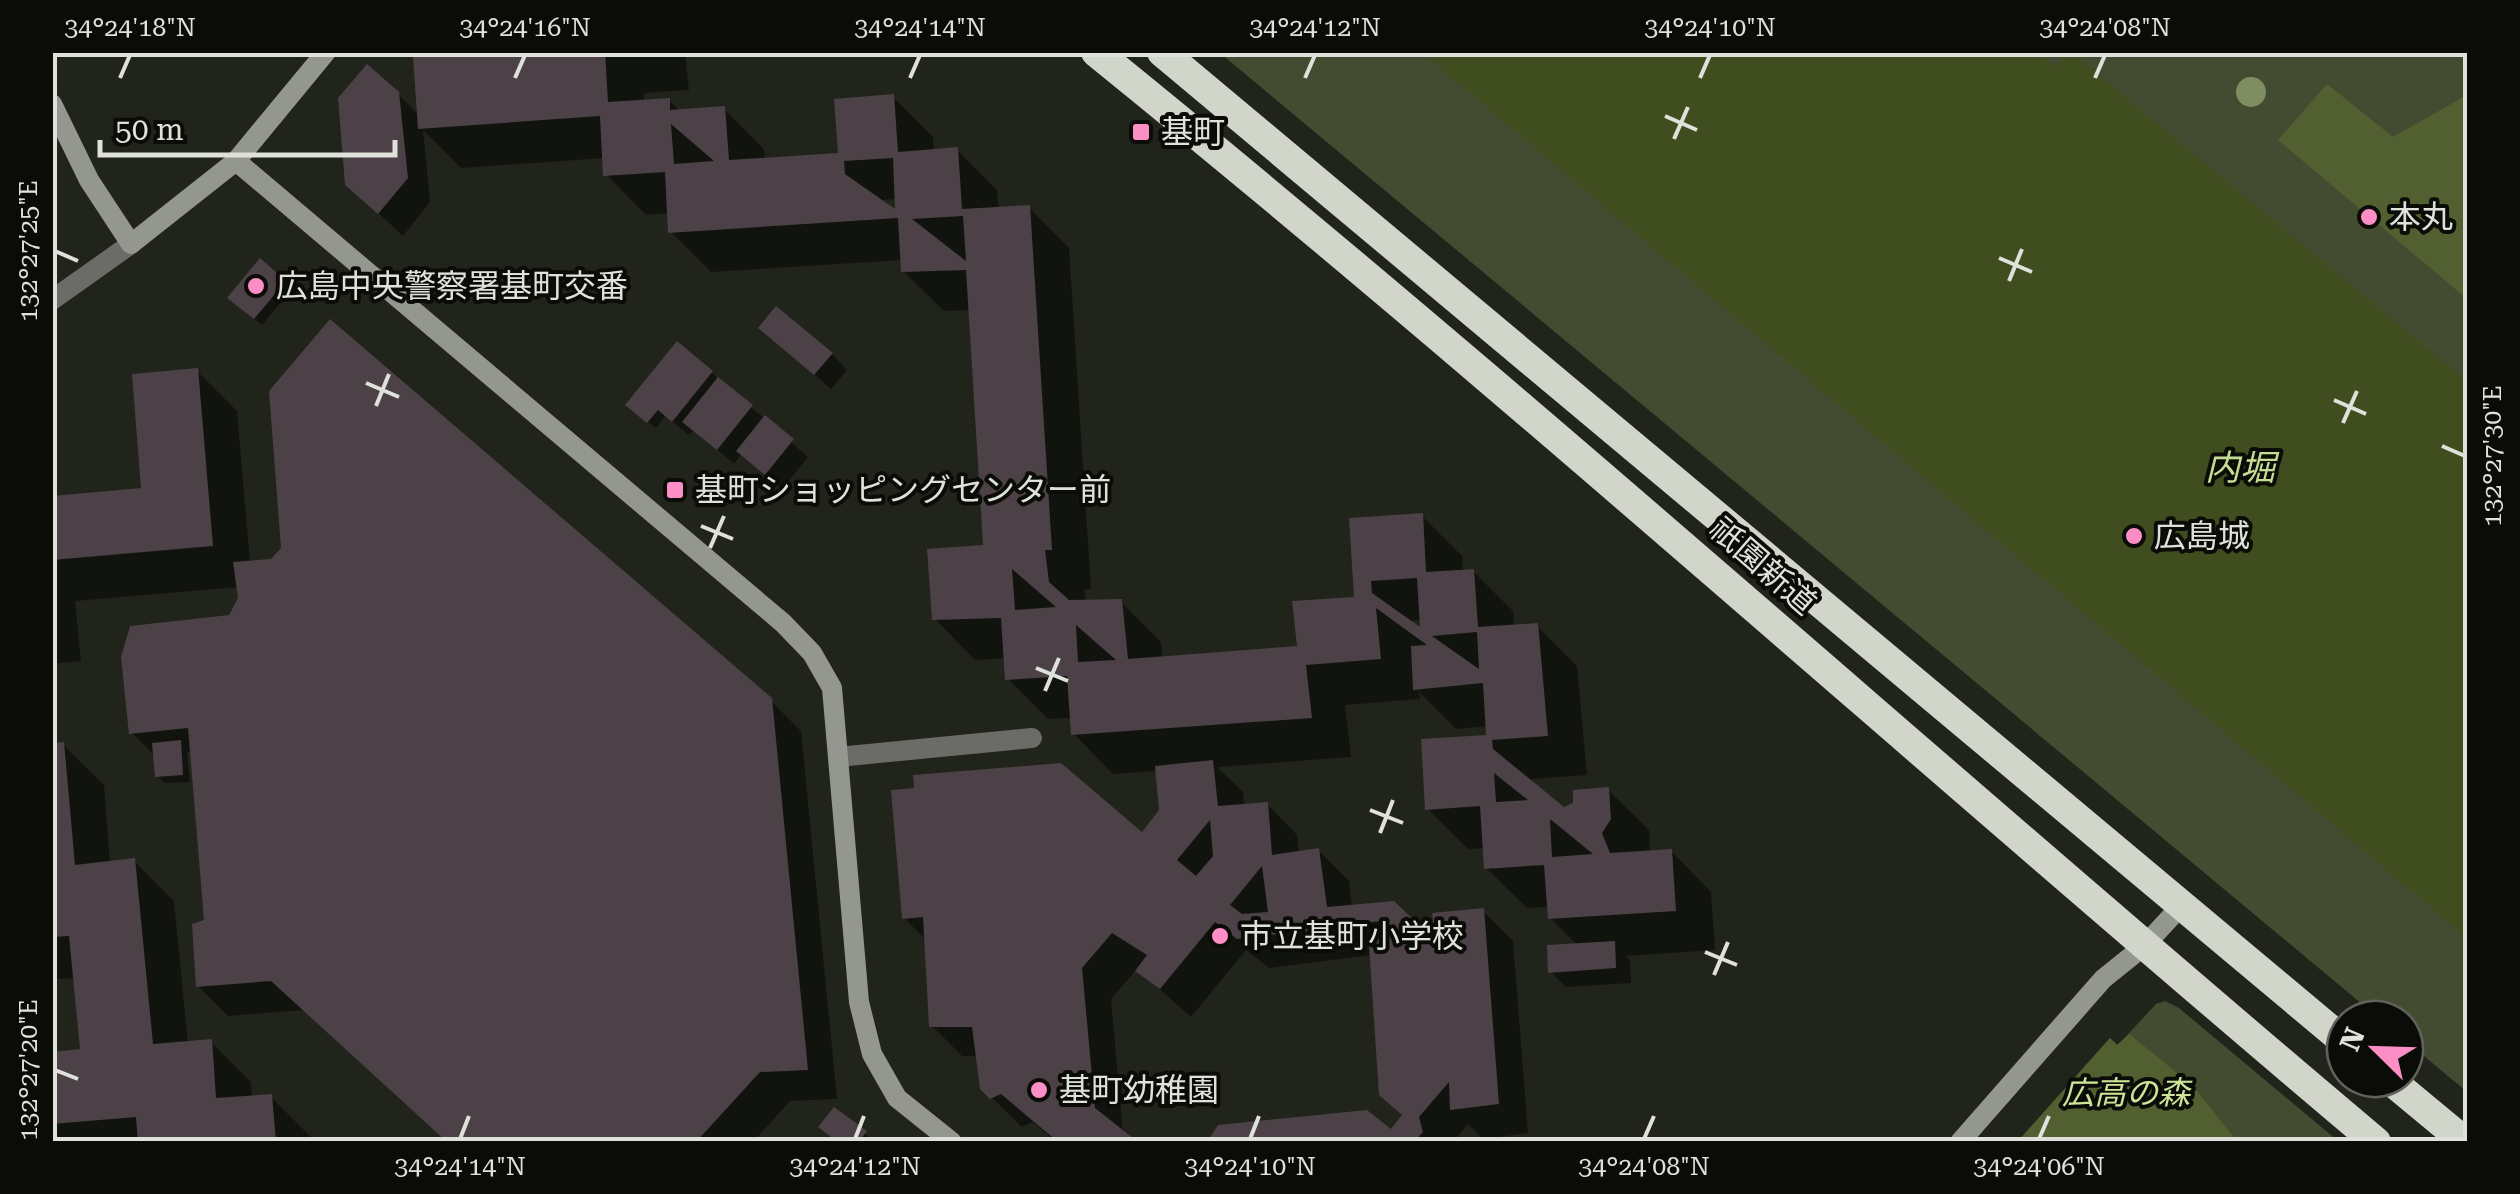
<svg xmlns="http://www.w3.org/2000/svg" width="2520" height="1194" font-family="'Roboto Serif','Noto Sans JP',serif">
<rect width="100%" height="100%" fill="#21241b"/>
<path fill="#434c30" d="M1220 53H2467V1092L2405 1040V1019H2380Z
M2165 1001 2179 1008 2338 1141 2018 1142 2110 1038 2118 1045 2156 1004Z"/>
<path fill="#526031" d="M2327 84 2393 137 2467 95V299L2278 140Z
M2129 1034 2192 1085 2237 1141H2018L2110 1038 2117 1045Z"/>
<path fill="#404e1f" d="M2037 52 2055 67 2068 53H2072L2467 381V938L1423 53Z"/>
<path fill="#0007" fill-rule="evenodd" d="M423 52H685L689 90 644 93V102L669 100 681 112 724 109 764 149 765 160 841 156 893 97 933 137 934 152 957 150 997 190 999 209 1029 208 1069 248 1091 589 1084 590 1086 602H1121L1161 642 1163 659 1300 648 1356 599 1422 516 1462 556 1463 572 1473 571 1513 611 1514 627 1537 626 1577 666 1587 775 1531 779 1532 784 1564 810 1608 790 1649 830 1650 853 1671 851 1711 892 1715 950 1626 956 1630 960 1631 983 1566 987 1551 972 1578 946 1550 918V907L1527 908 1486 868 1485 848 1468 849 1428 809 1488 737V726L1456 729 1419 692 1420 699 1345 705 1351 757 1217 767 1243 792 1244 806 1267 804 1297 835 1299 854 1319 851 1349 881 1352 907 1393 904 1439 948 1483 911 1513 941 1528 1133 1483 1139 1468 1124 1453 1142H1210L1391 1133 1404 1117 1372 955 1269 968 1246 950 1191 1017 1137 969 1111 999 1123 1133 1134 1142H1056L1033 1122 1022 1127 982 1088 978 1056H962L932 1026 926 940 904 918 1143 835 1162 811 1158 771 1113 774 1073 733 1072 718 1048 719 1008 679 1007 658 975 660 935 619 986 547 971 310 944 311 903 271V260L711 272 671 232 670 213 646 215 606 174 605 158 461 168 423 130 430 202 403 236 347 184 398 94 420 116 431 58ZM897 199 898 214 884 204 883 200ZM1422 620 1423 632 1407 621ZM1357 921 1358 926 1296 934V929Z
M284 282 291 290 262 325 238 305Z
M761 328 832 354 847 370 831 389Z
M197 371 237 411 250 563 770 700 801 731 837 1099 790 1101 753 1142H448L304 1010 228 1016 198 986 207 921 192 751 187 752 190 782 165 783 157 776 156 757 132 733 230 617 240 599 239 587 75 601 81 661 52 664V498L144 490Z
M712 373 808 457 782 489 742 453 734 464 694 430 689 435 665 416 656 428 635 412Z
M63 745 104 785 110 863 134 861 174 901 188 1044 211 1042 251 1082 252 1098 271 1097 311 1137V1142H52V1054L83 1052 76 978 52 979V746Z
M865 1133 871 1142H839Z"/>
<path fill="#4c4146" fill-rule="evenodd" d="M483 52H605L608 102 670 98V110L725 106 729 160 838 153 834 99 894 94 898 152 958 147 962 209 1030 205 1052 550H1045L1049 582 1069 600 1122 599 1128 659 1297 646 1292 601 1354 597 1349 518 1423 513 1426 572 1474 569 1478 627 1538 623 1548 736 1492 740 1493 749 1564 807 1573 803V790L1609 787 1611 819 1602 833 1610 853 1672 849 1676 911 1548 919 1544 865 1484 869 1480 806 1425 810 1421 739 1486 735 1483 683 1413 690 1411 646 1427 645 1376 608 1381 659 1306 665 1312 718 1071 735 1067 676 1005 680 1001 618 932 620 927 549 983 545 966 270 901 272 898 218 668 233 665 172 603 176 600 116 418 129 413 57ZM671 124 714 161 674 164ZM893 158 895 209 845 174 844 161ZM963 216 966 261 912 219ZM1012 569 1056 607 1015 610ZM1417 578 1420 627 1372 593 1371 581ZM1076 625 1116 660 1078 662ZM1477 632 1479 669 1432 636ZM1494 773 1528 800 1496 802ZM1550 819 1593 854 1552 857Z
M367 64 399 92 408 178 378 214 345 185 338 98Z
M260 258 286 281 254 319 227 298Z
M776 306 833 353 814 375 758 328Z
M330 319 772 698 808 1070 760 1072 696 1142H447L271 981 196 987 192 924 204 920 188 728 129 734 121 657 130 626 229 615 238 598 233 562 271 559 281 548 269 391Z
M677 341 713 371 672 422 658 410 647 423 625 405Z
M198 368 213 546 52 560V496L141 488 132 374Z
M718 377 753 405 717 450 682 422Z
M765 415 794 439 765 475 736 451Z
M181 740 183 775 155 777 152 743Z
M64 742 75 865 135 858 153 1044 212 1039 216 1098 272 1094 276 1142H138L136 1117 52 1124V1052L80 1049 69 936 52 937V743Z
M1213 760 1218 806 1268 802 1272 855 1319 848 1327 907 1394 901 1436 941 1432 913 1484 908 1499 1104 1450 1110 1449 1082 1419 1117 1423 1132 1414 1142H1207L1218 1125 1367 1110 1391 1129 1402 1115 1379 1095 1369 945 1389 920 1237 939 1215 922 1160 989 1135 971 1147 955 1112 933 1082 968 1095 1108 1138 1142H1058L1001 1094 990 1099 980 1089 972 1027H929L923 917 902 919 891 790 914 788 913 775 1061 763 1142 832 1159 810 1155 766ZM1210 820 1213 856 1196 876 1177 860ZM1262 866 1268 912 1242 914 1230 905Z
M1615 941 1616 968 1548 973 1547 945Z
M834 1107 867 1131 859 1142H838L818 1127Z"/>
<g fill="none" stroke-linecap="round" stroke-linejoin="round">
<path stroke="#6b6c68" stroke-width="20" d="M52 300 131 244
M838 757 1032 738"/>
<path stroke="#94978f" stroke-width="20" d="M52 104 89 180 131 244 236 161 326 52
M236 161 783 623 812 653 832 688 859 1002 872 1054 897 1098 952 1142
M1960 1142 2103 979 2144 946 2181 906"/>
<path stroke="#d2d6ca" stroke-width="30" d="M1096 52C1532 405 1947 781 2376 1142
M1162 52 2345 1042
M2389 1079 2465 1142"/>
</g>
<circle fill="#7f8e60" cx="2251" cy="92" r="15"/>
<path fill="none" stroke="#dfe1db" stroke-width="4" d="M120 78 130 55M515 78 525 55M910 78 920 55M1305 78 1315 55M1700 78 1710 55M2095 78 2105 55M1665 116 1697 130M1674 139 1688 107M55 251 78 261M1999 258 2032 272M2009 281 2022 249M366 383 399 397M2334 400 2366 414M376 406 389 374M2343 423 2357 391M2442 446 2465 456M701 526 733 539M710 548 724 516M1036 668 1068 681M1045 691 1059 658M1370 810 1403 823M1380 833 1393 800M1705 952 1737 965M1714 975 1728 942M55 1070 78 1079M460 1139 469 1116M855 1139 864 1116M1250 1139 1259 1116M1644 1139 1654 1116M2039 1139 2049 1116"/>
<g fill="#fb8fc5" stroke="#0b0c08" stroke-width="4">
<rect x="1131" y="122" width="20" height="20" rx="5"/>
<circle cx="2369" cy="217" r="10"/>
<circle cx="256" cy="286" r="10"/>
<rect x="665" y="480" width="20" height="20" rx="5"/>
<circle cx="2134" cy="536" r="10"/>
<circle cx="1220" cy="936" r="10"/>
<circle cx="1039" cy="1090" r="10"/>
</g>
<g text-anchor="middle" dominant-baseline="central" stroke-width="8" stroke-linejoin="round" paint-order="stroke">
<g font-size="32" fill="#dfe1db" stroke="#0b0c08" text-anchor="start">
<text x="1161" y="132">基町</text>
<text x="2389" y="217">本丸</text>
<text x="276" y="286">広島中央警察署基町交番</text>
<text x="695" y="490">基町ショッピングセンター前</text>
<text x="2154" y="536">広島城</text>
<text x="1240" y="936">市立基町小学校</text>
<text x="1059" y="1090">基町幼稚園</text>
</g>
<g font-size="32" fill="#dfe1db" stroke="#0b0c08">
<text transform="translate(1763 566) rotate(41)">祇園新道</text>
</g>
<g font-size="32" font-style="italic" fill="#cce599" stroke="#0b0c08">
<text x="2126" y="1093">広高の森</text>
</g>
<g font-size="35" font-style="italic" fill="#c5dd92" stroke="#0b0c08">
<text x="2240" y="468">内堀</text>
</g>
</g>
<rect width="2520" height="1194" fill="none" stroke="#0b0c08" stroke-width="110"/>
<g transform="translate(2375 1049) rotate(293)"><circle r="48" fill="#0b0c08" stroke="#60615c" stroke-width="2.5"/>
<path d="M0-8L18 38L0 25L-18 38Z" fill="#fb8fc5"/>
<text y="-15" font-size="28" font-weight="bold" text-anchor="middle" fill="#dfe1db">N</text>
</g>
<path d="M100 140v15h295v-15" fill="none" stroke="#dfe1db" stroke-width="5"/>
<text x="115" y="140" font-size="30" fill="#dfe1db" stroke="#0b0c08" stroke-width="8" paint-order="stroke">50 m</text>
<rect x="55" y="55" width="2410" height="1084" fill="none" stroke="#dfe1db" stroke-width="4"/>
<g font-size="25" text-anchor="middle" fill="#dfe1db">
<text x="130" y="36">34°24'18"N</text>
<text x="525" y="36">34°24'16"N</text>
<text x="920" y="36">34°24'14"N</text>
<text x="1315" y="36">34°24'12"N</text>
<text x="1710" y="36">34°24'10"N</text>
<text x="2105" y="36">34°24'08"N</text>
<text transform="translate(28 251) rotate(-90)" y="9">132°27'25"E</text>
<text transform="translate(2492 456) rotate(-90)" y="9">132°27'30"E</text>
<text transform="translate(28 1070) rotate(-90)" y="9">132°27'20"E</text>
<text x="460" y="1175">34°24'14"N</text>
<text x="855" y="1175">34°24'12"N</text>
<text x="1250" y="1175">34°24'10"N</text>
<text x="1644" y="1175">34°24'08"N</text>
<text x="2039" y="1175">34°24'06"N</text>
</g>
</svg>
